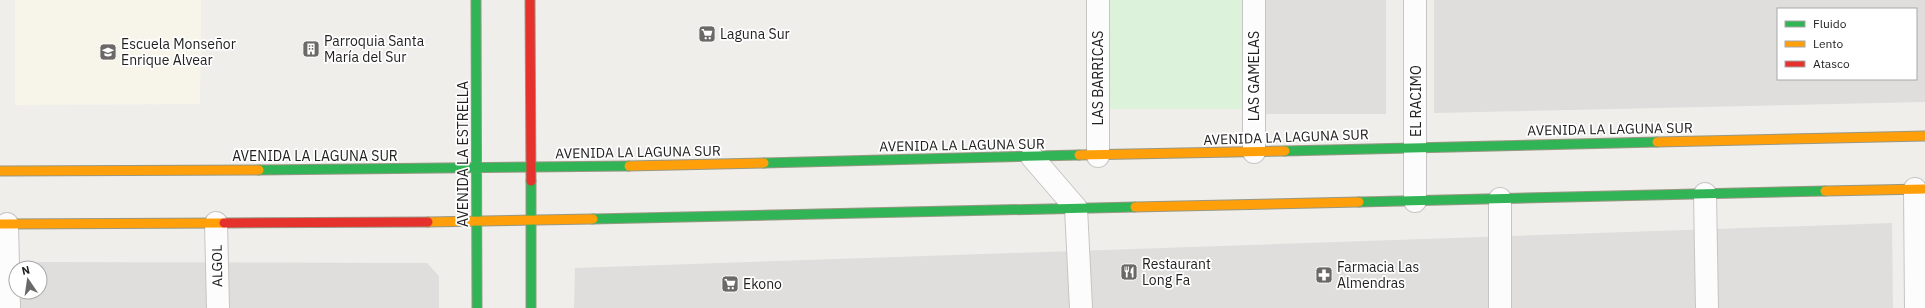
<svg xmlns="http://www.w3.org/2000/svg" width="1925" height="308" font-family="'IBM Plex Sans',sans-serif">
<rect width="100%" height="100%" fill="#f0eeeb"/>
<path fill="#dfdedc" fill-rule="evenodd" d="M1259 0H1386V114H1258Z
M1434 0H1925V102L1434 113ZM1778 9H1916V79H1778Z
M1892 223 1893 308H574L575 268Z
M0 262 427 263 439 276V308H0ZM16 268H40V292H16Z"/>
<path fill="#f7f5e9" d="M15 0H201L200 104 15 105Z"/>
<path fill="#dcf2da" d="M1104 0H1243L1249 109H1106Z"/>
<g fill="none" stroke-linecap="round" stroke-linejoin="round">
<g stroke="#c6c5c3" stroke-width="24">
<path id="street" d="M1098 0V156
M1254 0V152
M1032 157 1076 208 1081 308
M1915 189 1916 308
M1705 194 1707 308
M1500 199V308
M1415 201V0
M216 223 218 308
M7 224 9 308"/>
</g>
<g stroke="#989884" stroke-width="11">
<path id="fast" d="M476 0 477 308
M1285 151 1657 142
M764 163 1079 155
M259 170 629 166
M531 181V308
M1359 202 1825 191
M593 219 1135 207"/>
</g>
<g stroke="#989884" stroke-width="11">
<path id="slow" d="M1657 142 1925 136
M1079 155 1285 151
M629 166 764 163
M0 171 259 170
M1825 191 1925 189
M1135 207 1359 202
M428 222 593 219
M0 224 224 223"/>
</g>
<g stroke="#989884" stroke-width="11">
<path id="jam" d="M530 0 531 181
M224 223 428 222"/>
</g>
<use href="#street" stroke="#fdfcfc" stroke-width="22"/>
<use href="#fast" stroke="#30b455" stroke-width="9"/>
<use href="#slow" stroke="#ff9f0a" stroke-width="9"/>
<use href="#jam" stroke="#e5322d" stroke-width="9"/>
</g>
<defs>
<g id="supermarket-square" transform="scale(0.9)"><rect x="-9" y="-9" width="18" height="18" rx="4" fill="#6a6968" stroke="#fff"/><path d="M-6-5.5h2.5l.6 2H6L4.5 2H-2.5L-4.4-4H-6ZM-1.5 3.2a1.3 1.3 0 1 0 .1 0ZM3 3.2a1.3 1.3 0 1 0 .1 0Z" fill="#fff"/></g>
<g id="building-square" transform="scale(0.9)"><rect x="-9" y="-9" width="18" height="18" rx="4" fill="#6a6968" stroke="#fff"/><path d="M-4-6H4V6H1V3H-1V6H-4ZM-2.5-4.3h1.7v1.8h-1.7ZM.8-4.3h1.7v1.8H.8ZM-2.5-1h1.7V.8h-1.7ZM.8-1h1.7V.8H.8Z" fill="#fff"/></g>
<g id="school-square" transform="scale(0.9)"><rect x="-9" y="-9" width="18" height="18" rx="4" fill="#6a6968" stroke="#fff"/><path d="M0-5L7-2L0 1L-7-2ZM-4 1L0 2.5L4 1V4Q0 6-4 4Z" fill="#fff"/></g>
<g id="restaurant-square" transform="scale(0.9)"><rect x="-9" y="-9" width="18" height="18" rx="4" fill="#6a6968" stroke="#fff"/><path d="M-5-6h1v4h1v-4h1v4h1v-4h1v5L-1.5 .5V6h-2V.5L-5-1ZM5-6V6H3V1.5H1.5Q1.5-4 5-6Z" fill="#fff"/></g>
<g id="pharmacy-square" transform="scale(0.9)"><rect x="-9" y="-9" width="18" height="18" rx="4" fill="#6a6968" stroke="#fff"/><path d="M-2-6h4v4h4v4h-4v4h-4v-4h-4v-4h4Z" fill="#fff"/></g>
</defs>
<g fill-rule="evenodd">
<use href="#supermarket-square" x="707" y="34"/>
<use href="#building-square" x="311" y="49"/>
<use href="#school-square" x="108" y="52"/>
<use href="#restaurant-square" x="1129" y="272"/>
<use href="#pharmacy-square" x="1324" y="275"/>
<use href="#supermarket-square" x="730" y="284"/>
</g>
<g text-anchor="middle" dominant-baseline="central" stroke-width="3.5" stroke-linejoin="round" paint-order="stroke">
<g font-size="14" fill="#222" stroke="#fff" text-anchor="start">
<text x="720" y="34">Laguna Sur</text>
<text x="324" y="41">Parroquia Santa<tspan x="324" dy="16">María del Sur</tspan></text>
<text x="121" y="44">Escuela Monseñor<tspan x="121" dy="16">Enrique Alvear</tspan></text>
<text x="1142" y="264">Restaurant<tspan x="1142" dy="16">Long Fa</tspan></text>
<text x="1337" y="267">Farmacia Las<tspan x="1337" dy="16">Almendras</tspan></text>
<text x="743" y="284">Ekono</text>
</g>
<g font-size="14" fill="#222" stroke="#fff">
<text transform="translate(1254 76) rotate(-90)">LAS GAMELAS</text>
<text transform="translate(1098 78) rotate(-90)">LAS BARRICAS</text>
<text transform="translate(1416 101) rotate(-90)">EL RACIMO</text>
<text transform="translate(1610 129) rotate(-1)">AVENIDA LA LAGUNA SUR</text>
<text transform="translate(1286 137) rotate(-2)">AVENIDA LA LAGUNA SUR</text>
<text transform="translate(962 145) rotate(-1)">AVENIDA LA LAGUNA SUR</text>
<text transform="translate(638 152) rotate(-1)">AVENIDA LA LAGUNA SUR</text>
<text transform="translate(463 154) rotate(-90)">AVENIDA LA ESTRELLA</text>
<text x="315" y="156">AVENIDA LA LAGUNA SUR</text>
<text transform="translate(217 266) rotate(-91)">ALGOL</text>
</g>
</g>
<rect x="1777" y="8" width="140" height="72" fill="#ffffff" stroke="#a7a7a7"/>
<rect x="1785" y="21" width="20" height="6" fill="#30b455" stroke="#a7a7a7"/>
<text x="1813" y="28" font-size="12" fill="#222222">Fluido</text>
<rect x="1785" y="41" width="20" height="6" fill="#ff9f0a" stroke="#a7a7a7"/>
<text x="1813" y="48" font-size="12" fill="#222222">Lento</text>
<rect x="1785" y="61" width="20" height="6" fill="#e5322d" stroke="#a7a7a7"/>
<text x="1813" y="68" font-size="12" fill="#222222">Atasco</text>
<g transform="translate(28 280) rotate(347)"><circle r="19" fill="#ffffff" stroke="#a7a7a7"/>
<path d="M0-3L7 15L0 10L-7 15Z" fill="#6a6968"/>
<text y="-6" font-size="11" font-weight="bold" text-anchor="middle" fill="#222222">N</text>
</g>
</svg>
